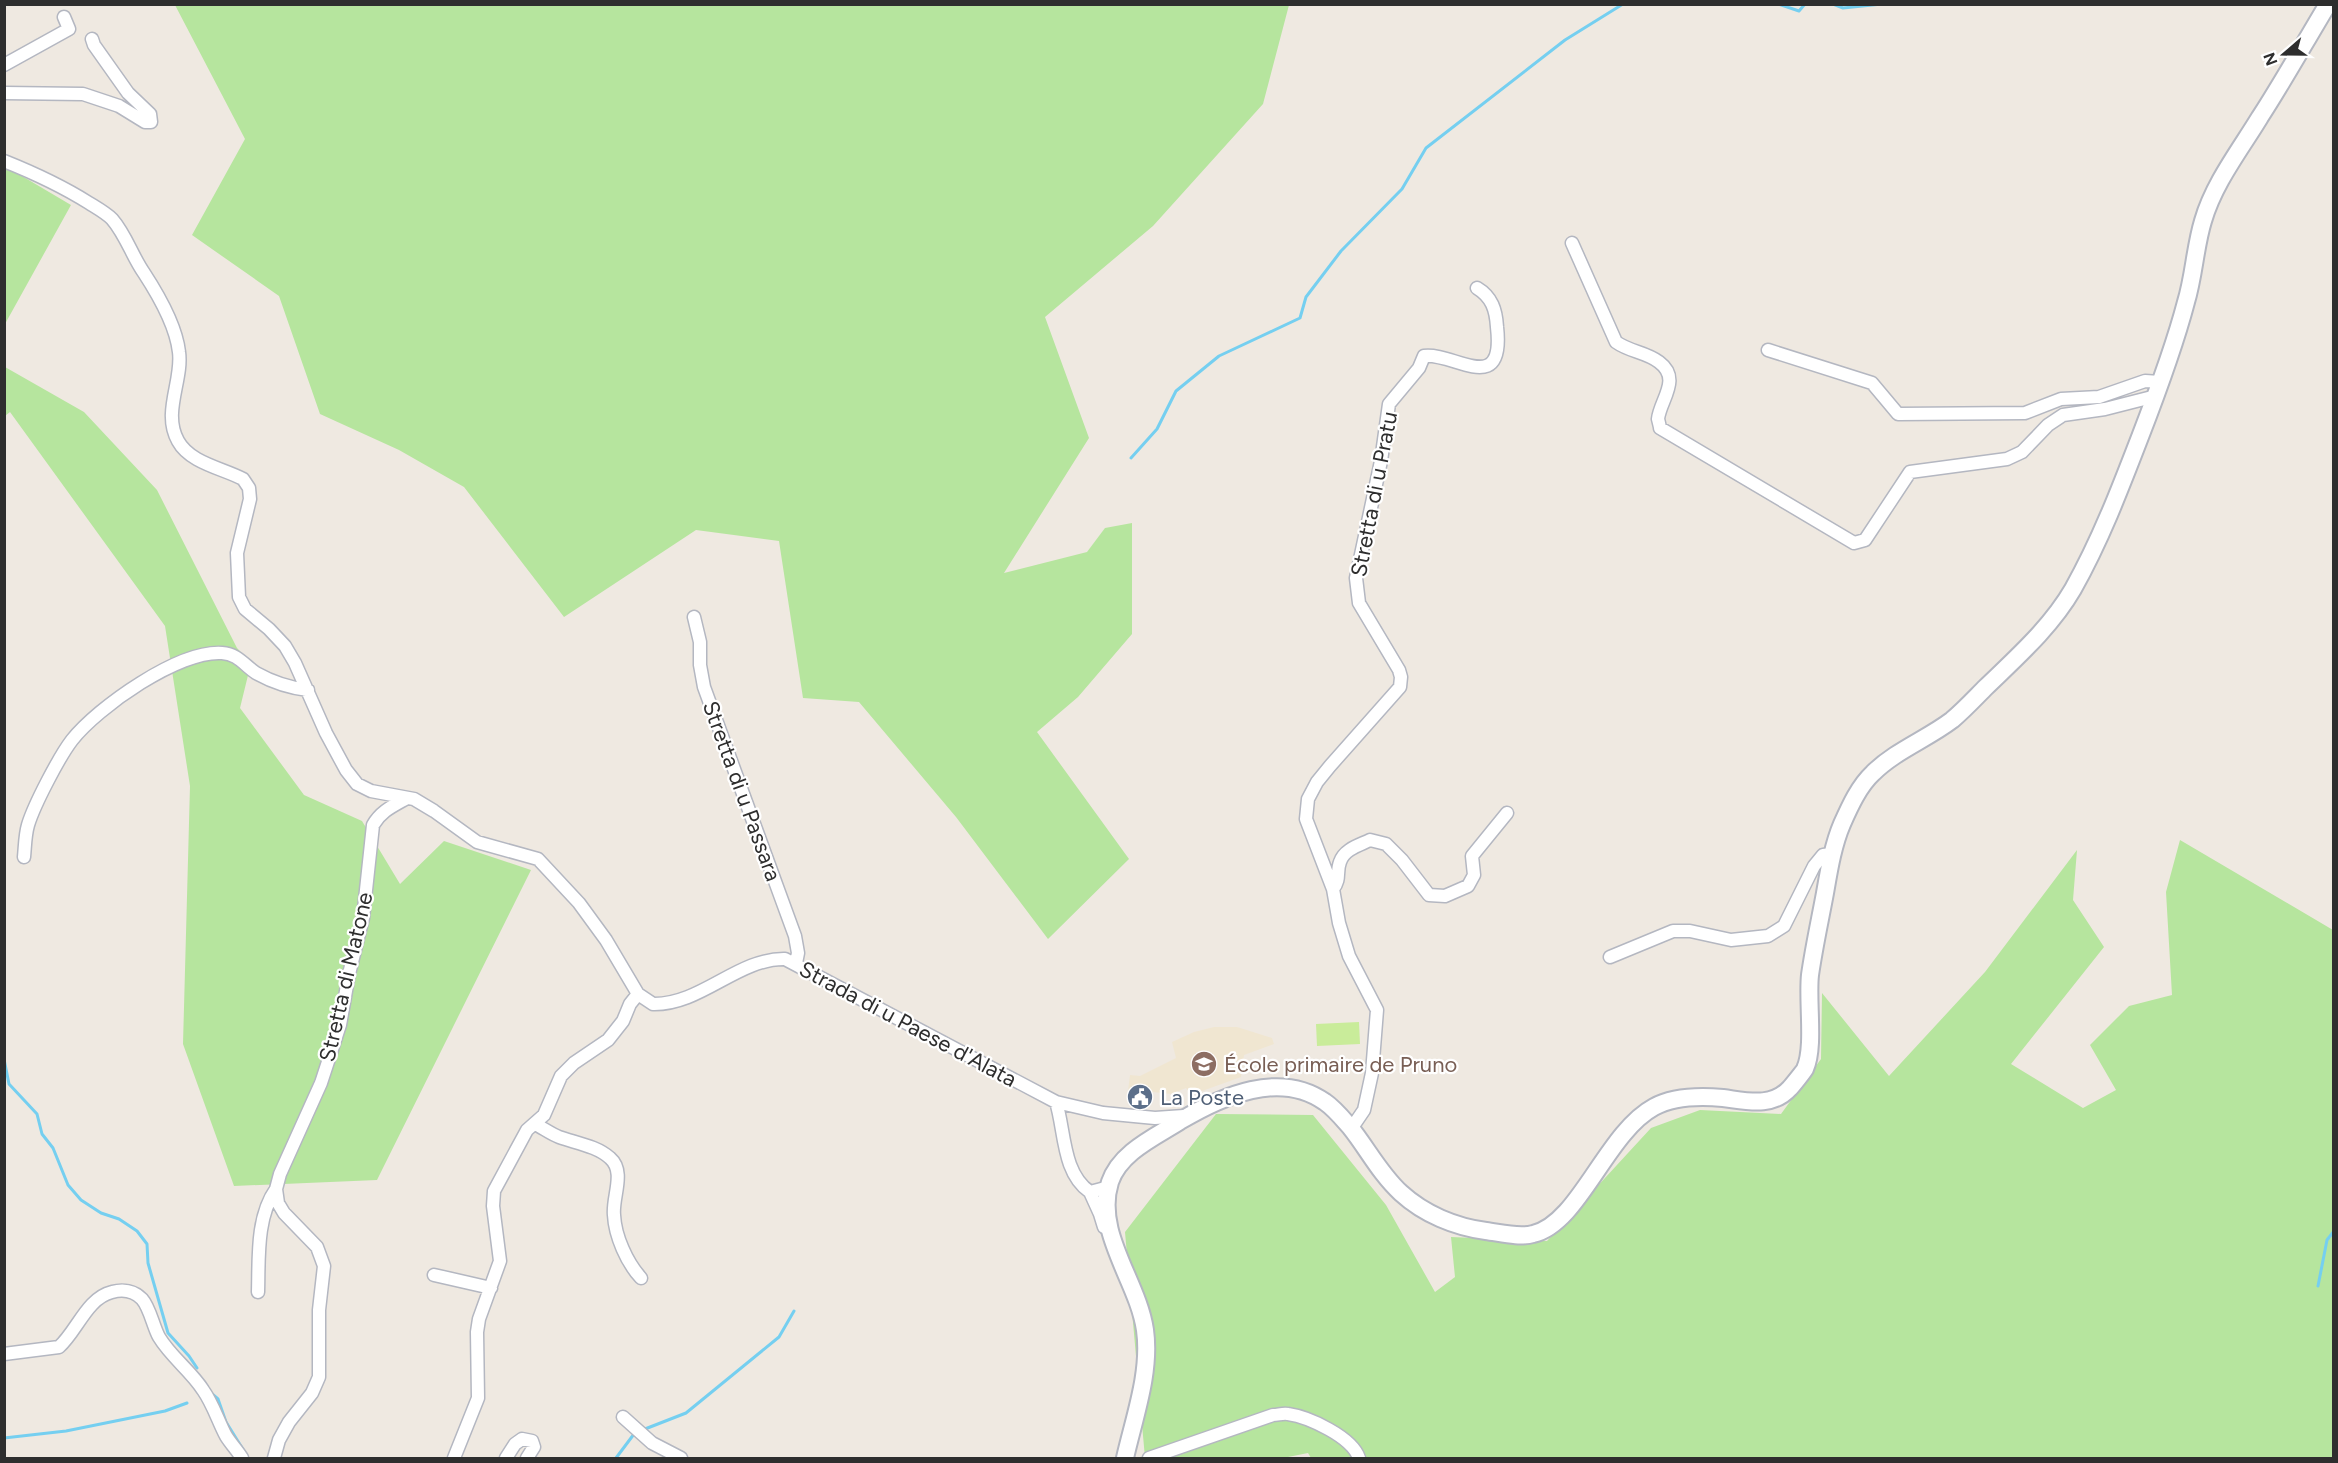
<svg xmlns="http://www.w3.org/2000/svg" width="2338" height="1463" font-family="Figtree,sans-serif">
<rect width="100%" height="100%" fill="#efe9e1"/>
<path fill="#f0e6d1" d="M1214 1027H1237L1272 1038 1274 1044 1244 1055 1241 1077 1191 1095 1186 1088 1171 1094 1153 1092 1152 1095 1128 1091 1130 1075 1140 1076 1176 1058 1172 1042 1194 1032Z"/>
<path fill="#b6e59e" d="M175 5H1289L1263 104 1153 226 1045 317 1089 438 1004 573 1087 552 1105 528 1132 523V634L1078 697 1037 732 1129 859 1048 939 956 817 859 702 803 698 779 541 696 530 564 617 464 487 399 450 320 414 279 296 192 235 245 139Z
M5 166 71 205 5 324Z
M5 367 84 412 157 490 237 648 251 663 240 708 304 795 362 821 400 884 444 841 531 870 377 1180 234 1186 183 1044 190 786 165 626 10 412 5 416Z
M2180 840 2333 930V1458H1311L1308 1453 1283 1458H1145L1125 1232 1216 1114 1313 1115 1386 1205 1435 1292 1455 1277 1451 1237 1547 1241 1651 1128 1700 1110 1781 1114 1821 1059 1822 993 1889 1076 1985 972 2077 850 2073 900 2104 947 2011 1064 2083 1108 2116 1090 2090 1045 2129 1006 2172 995 2166 892Z"/>
<path fill="#c9ec9a" d="M1359 1022 1360 1044 1317 1046 1316 1024Z"/>
<g fill="none" stroke-linecap="round" stroke-linejoin="round">
<path stroke="#75cff0" stroke-width="3" d="M1778 4 1799 11 1805 4
M1833 4 1843 8 1882 4
M1131 458 1157 429 1176 391 1219 356 1300 318 1306 297 1341 251 1402 189 1426 148 1565 40 1623 4
M4 1059 9 1084 37 1114 42 1134 53 1148 68 1185 81 1200 101 1213 119 1219 137 1231 147 1244 148 1263 168 1333 189 1356 197 1368
M2318 1286 2327 1240 2334 1231
M211 1393 218 1399 226 1422 244 1451
M645 1429 686 1413 779 1337 794 1311
M4 1438 66 1431 165 1411 187 1403
M616 1458 634 1434"/>
<g stroke="#b4b7c1" stroke-width="15">
<path id="street" d="M4 65 69 29 64 17
M4 93 83 94 119 106 145 122H151L150 114 128 93 94 45 92 39
M4 161C34 173 62 186 89 203 97 208 106 213 112 219 126 235 132 256 144 273 159 296 176 325 179 352 183 380 162 413 178 441 190 463 222 468 243 479L249 488 250 499 237 553 239 597 245 609 269 629 285 646 295 663 326 733 346 770 357 784 371 791 414 799 434 811 477 842 538 859 579 903 606 940 638 994 653 1004C701 1005 738 958 785 959L1056 1102 1103 1113 1155 1118 1184 1116
M1572 243 1616 342C1630 352 1646 352 1659 362 1682 379 1660 400 1658 419 1658 419 1660 427 1660 428L1854 543 1865 540 1910 472 2007 459 2022 452 2048 425 2063 415 2105 409 2156 396
M1768 350 1872 383 1898 414 2025 413 2061 399 2099 397 2145 381 2160 382
M694 617 700 642V665L704 687 795 936 798 953 796 963
M24 857C25 847 25 835 28 825 34 805 59 757 72 740 98 707 179 650 222 653 238 654 244 665 256 673 272 682 291 688 308 690
M1333 889C1341 879 1336 872 1340 862 1344 849 1360 845 1370 840L1386 844 1402 860 1429 895 1445 896 1468 886 1474 875 1472 856 1507 813
M1610 957 1673 931H1690L1731 940 1768 936 1784 926 1814 866 1823 855 1832 854
M1056 1102C1065 1130 1062 1173 1090 1192L1109 1187
M535 1124C543 1128 551 1134 559 1137 576 1143 597 1146 610 1158 626 1172 612 1197 614 1215 615 1236 627 1263 641 1278
M1351 1129 1364 1110 1372 1073 1377 1010 1349 956 1339 923 1333 889 1306 819 1308 799 1317 782 1330 766 1400 687 1401 677 1399 670 1359 603 1356 578 1381 461 1389 404 1419 368 1424 356C1454 352 1505 398 1497 327 1496 310 1492 297 1477 288
M1090 1192 1100 1214 1104 1227
M434 1275 491 1288
M258 1292C259 1259 256 1217 276 1189
M4 1354 59 1347C77 1331 87 1298 112 1292 123 1289 134 1291 142 1299 150 1308 153 1326 159 1337 171 1357 191 1371 203 1390 213 1404 218 1421 226 1436 231 1444 237 1450 242 1458
M623 1417 652 1443 681 1458
M274 1458 279 1440 289 1422 312 1393 319 1377V1310L324 1266 317 1247 284 1213 278 1203 276 1189 280 1174 321 1083 340 1025 349 974 363 918 373 825C381 811 393 806 407 798
M454 1458 478 1398 477 1332 479 1319 500 1261 493 1206 494 1191 527 1130 544 1115 561 1076 574 1063 608 1040 623 1021 630 1004 638 994
M506 1458 515 1444 522 1439 532 1441 534 1447 527 1458
M1149 1458 1273 1415C1278 1415 1283 1413 1288 1414 1309 1417 1352 1437 1359 1458"/>
</g>
<g stroke="#b4b7c1" stroke-width="20">
<path id="secondary" d="M1125 1458C1134 1418 1151 1372 1145 1330 1138 1281 1094 1233 1110 1182 1120 1152 1155 1137 1180 1121 1222 1096 1280 1070 1325 1102 1334 1108 1343 1119 1350 1127 1367 1148 1380 1174 1401 1193 1424 1214 1455 1227 1486 1231 1501 1233 1519 1238 1533 1234 1579 1224 1606 1133 1654 1107 1674 1096 1701 1096 1723 1098 1747 1101 1772 1108 1790 1088 1792 1086 1804 1071 1805 1069 1815 1047 1807 1001 1810 975 1814 947 1820 920 1825 893 1829 870 1833 845 1842 824 1850 806 1859 786 1873 773 1895 751 1927 739 1952 720 1964 710 1975 698 1986 687 2017 657 2051 627 2073 589 2100 541 2120 489 2140 437 2157 393 2174 348 2186 302 2194 276 2195 247 2203 221 2214 183 2240 150 2260 117 2284 80 2305 42 2328 4"/>
</g>
<use href="#street" stroke="#fff" stroke-width="12"/>
<use href="#secondary" stroke="#fff" stroke-width="16"/>
</g>
<defs>
<g id="school-disc" transform="scale(1.35)"><circle r="9.5" fill="#8d6e63" stroke="#fff"/><path d="M0-5L7-2L0 1L-7-2ZM-4 1L0 2.5L4 1V4Q0 6-4 4Z" fill="#fff"/></g>
<g id="civic-disc" transform="scale(1.35)"><circle r="9.5" fill="#5c6f8a" stroke="#fff"/><path d="M-.6-6.5H3V-4.5H.6V-3L4-1V1h2V6H-6V1h2V-1L-.6-3ZM-1.2 2.5V6h2.4V2.5Z" fill="#fff"/></g>
</defs>
<g fill-rule="evenodd">
<use href="#school-disc" x="1204" y="1064"/>
<use href="#civic-disc" x="1140" y="1097"/>
</g>
<g text-anchor="middle" dominant-baseline="central" stroke-width="4.5" stroke-linejoin="round" paint-order="stroke">
<g font-size="22" fill="#2e2e2e" stroke="#fff">
<text transform="translate(1374 494) rotate(-79)">Stretta di u Pratu</text>
<text transform="translate(742 791) rotate(70)">Stretta di u Passara</text>
<text transform="translate(346 977) rotate(-77)">Stretta di Matone</text>
<text transform="translate(908 1024) rotate(28)">Strada di u Paese d'Alata</text>
</g>
<g font-size="22" fill="#785e54" stroke="#fff" text-anchor="start">
<text x="1224" y="1064">École primaire de Pruno</text>
</g>
<g font-size="22" fill="#4e5e75" stroke="#fff" text-anchor="start">
<text x="1160" y="1097">La Poste</text>
</g>
</g>
<rect width="2338" height="1463" fill="none" stroke="#2e2e2e" stroke-width="12"/>
<g transform="translate(2284 54) rotate(250)" stroke="#ffffff" stroke-width="4.5" paint-order="stroke">
<path d="M0-4.5L10 22L0 15L-10 22Z" fill="#2e2e2e"/>
<text y="-9" font-size="16" font-weight="bold" text-anchor="middle" fill="#2e2e2e">N</text>
</g>
</svg>
